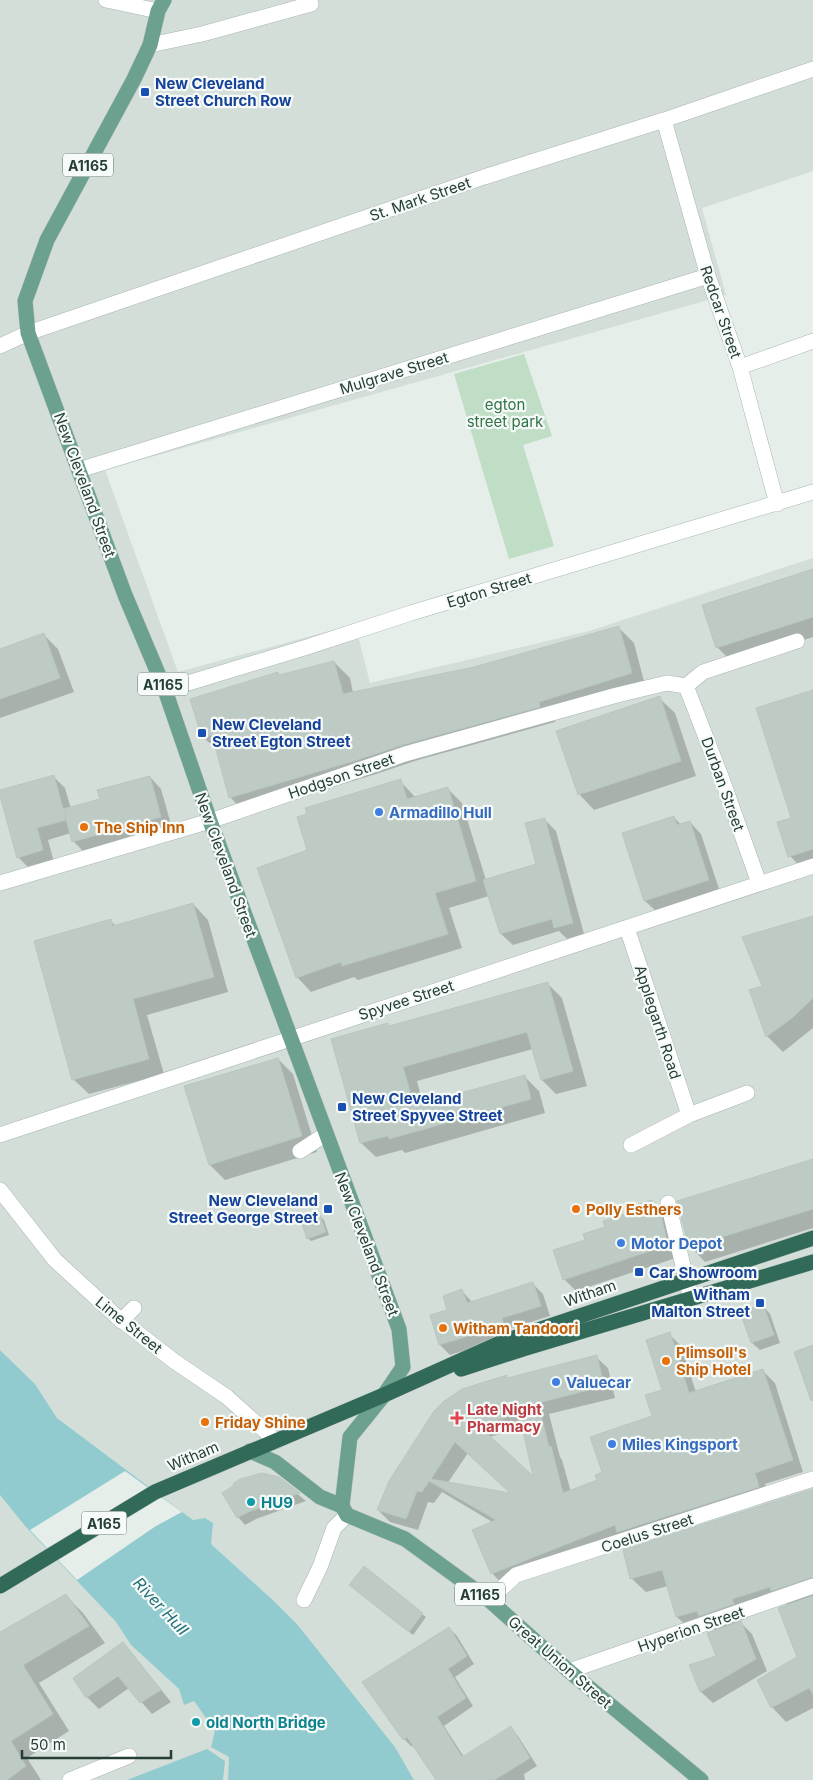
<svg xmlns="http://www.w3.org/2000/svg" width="813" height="1780" font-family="Inter,sans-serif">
<rect width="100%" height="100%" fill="#e5eee9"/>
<path fill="#d4ded8" d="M0 0H813V171L702 208 726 295 105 470 178 672 355 624 370 683 589 631 813 558V1780H414L395 1747 297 1624 274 1601 211 1544 205 1518 193 1520 57 1418 35 1384 0 1350Z
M0 1495 25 1526 116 1622 131 1645 179 1689 184 1704 194 1701 215 1731 230 1757 228 1780H0Z"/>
<path fill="#c0ddc6" d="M524 354 552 436 523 445 554 546 509 559 454 374Z"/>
<path fill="#91cacf" d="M0 1350 35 1384 57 1418 193 1520 205 1518 213 1523 211 1544 274 1601 297 1624 395 1747 414 1780H228L229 1757 211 1747 215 1731 194 1701 184 1705 179 1689 131 1645 116 1622 25 1526 0 1495Z
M207 1749 225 1761 223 1780H127Z"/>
<path fill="#e5eee9" d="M125 1471 182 1512 156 1526 77 1580 30 1530Z"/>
<path fill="#0003" fill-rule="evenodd" d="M813 571V637L733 663 717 647Z
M619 628 634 643 646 689 553 717 555 722 418 760 373 775 245 813 230 797 218 751 203 737 278 673 280 676 334 662 350 678 353 693 474 668Z
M44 635 58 649 74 692 0 718V650Z
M813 691V868L805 871 790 856 793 818Z
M659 698 675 713 696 776 594 810 579 794Z
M53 776 65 788 71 809 101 800 150 777 161 789 172 828 85 853 73 841 71 833 48 840 54 862 30 869 18 857 0 791Z
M400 781 416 798 447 788 462 803 486 880 538 865 544 819 556 831 584 934 567 939 559 931 513 945 501 934 489 896 449 908 462 948 358 980 354 977 311 992 297 977 308 851Z
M674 817 681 825 690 822 701 834 720 892 657 912 645 901Z
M193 904 208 920 228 992 147 1015 164 1074 89 1094 73 1079 110 920 116 926Z
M813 918V1028L783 1052 768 1037 751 990 763 987Z
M547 983 562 998 587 1086 556 1094 542 1080 533 1049 417 1081 423 1104 524 1076 539 1091 545 1113 405 1153 402 1150 376 1157 361 1143 333 1040 388 1024 390 1027Z
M278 1059 293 1074 317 1152 225 1180 210 1165Z
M813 1161V1228L705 1262 690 1246Z
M651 1201 671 1220 679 1257 576 1291 564 1279 587 1240Z
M320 1216 324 1220 329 1235 311 1241 308 1238Z
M533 1284 543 1294 550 1316 511 1328 514 1335 450 1355 440 1345 431 1316 449 1311 462 1291 473 1303Z
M763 1306 770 1314 780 1343 760 1350 752 1343Z
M669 1334 681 1346 696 1392 763 1371 775 1383 803 1472 765 1484 770 1498 503 1585 492 1573 494 1523 442 1492 434 1503 428 1502 418 1530 390 1522 378 1510 506 1376 509 1379 596 1357 608 1368 615 1398 549 1414 560 1457 562 1460 571 1492 599 1481 654 1417 664 1390ZM523 1427 536 1479 490 1437ZM468 1453 513 1495 447 1484Z
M279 1478 306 1501 256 1519 245 1525 238 1517Z
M813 1490V1708L786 1722 772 1707 799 1657 788 1606 783 1601 746 1614 748 1618 739 1621 752 1634 767 1671 713 1703 701 1692 691 1665 718 1657 716 1631 710 1625 692 1631 677 1617 668 1586 646 1592 631 1578Z
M354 1588 422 1614 426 1617 413 1635Z
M66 1596 83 1613 105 1643 39 1683 69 1731 27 1758 41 1780H0V1633Z
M449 1628 457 1636 474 1664 455 1677 473 1706 444 1726 464 1757 511 1728 518 1736 537 1766 524 1774 525 1780H437L414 1745 412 1747 404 1739Z
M123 1644 134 1656 171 1702 152 1714 129 1688 99 1709 87 1697Z"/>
<path fill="#becbc5" stroke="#b8c7c0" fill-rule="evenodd" d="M813 569V617L716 648 702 605Z
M619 626 632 673 539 702 540 707 402 745 357 760 229 798 212 735 202 738 190 699 278 672 279 675 334 661 343 694 474 667Z
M44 633 60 678 0 699V649Z
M813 690V849L788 857 777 822 791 818 756 708Z
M660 696 681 761 578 795 556 731Z
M54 775 63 809 100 799 97 790 150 776 161 817 72 842 64 811 66 820 37 828 43 850 17 858 0 796V790Z
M401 779 407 799 448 787 476 881 435 893 448 934 342 966 341 962 296 978 257 868 307 850 297 817 307 814 305 808Z
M674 816 677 825 690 821 709 880 644 901 622 833Z
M545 818 573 923 554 928 552 919 500 934 483 880 536 864 525 823Z
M193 903 214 977 133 999 149 1059 72 1080 34 941 111 919 113 926Z
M813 916V998L792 1018 766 1037 749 990 762 986 742 937Z
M548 982 573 1071 541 1080 527 1032 403 1067 414 1106 525 1075 531 1099 389 1139 388 1136 360 1143 331 1039 388 1023 389 1026Z
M278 1058 302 1136 209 1165 184 1086Z
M813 1159V1209L689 1247 677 1201Z
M652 1200 654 1208 659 1207 668 1245 563 1280 553 1250 585 1240 583 1234 605 1227 603 1221 628 1213 626 1208Z
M320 1215 326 1232 307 1239 301 1221Z
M533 1282 541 1306 502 1318 504 1325 439 1345 430 1315 447 1310 443 1296 462 1289 467 1303Z
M763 1304 774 1335 751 1343 740 1312Z
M670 1332 689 1393 763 1369 793 1460 755 1473 759 1487 617 1532 615 1525 491 1574 472 1530 496 1520 429 1481 422 1492 417 1491 406 1519 377 1510 389 1481 434 1411 443 1402 462 1389 507 1375V1378L597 1355 604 1386 538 1403 549 1447 551 1446 563 1493 597 1480 595 1475 602 1472 590 1437 652 1416 645 1395 662 1390 646 1340ZM519 1413 533 1476 479 1426ZM455 1442 510 1493 431 1479Z
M813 1345V1400L811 1401 794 1352Z
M262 1473 279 1477 300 1493 248 1512 237 1518 222 1493 233 1486 234 1483 240 1479Z
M813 1489V1577L771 1591 770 1587 732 1599 734 1604 699 1616 697 1611 676 1617 662 1570 630 1579 623 1550Z
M364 1566 423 1613 409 1632 349 1585Z
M66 1594 89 1626 23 1665 53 1714 11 1741 26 1766 7 1780H0V1632Z
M813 1596V1694L809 1688 771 1708 757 1680 797 1657 778 1608Z
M741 1621 756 1659 700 1692 689 1665 716 1656 707 1633Z
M449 1627 467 1656 448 1669 466 1698 437 1717 462 1757 511 1726 530 1758 494 1780H436L407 1737 403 1740 362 1682Z
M123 1642 161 1690 140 1703 118 1676 86 1698 73 1678Z"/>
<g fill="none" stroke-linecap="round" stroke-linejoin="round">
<g stroke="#a8b6b0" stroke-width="16">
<path id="minor" d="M106 0 158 11
M150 45 202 34 311 4
M664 120 708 276 740 367 777 504
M0 346 28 333 484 177 664 120 813 69
M740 367 813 341
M79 470 708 276
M686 686 722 779 759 883
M686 686 703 672 797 641
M165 690 307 647 411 613 813 492
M0 883 210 821 405 754 617 695 667 683 686 686
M627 928 689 1115
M0 1135 813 866
M631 1145 689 1115 747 1093
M300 1151 326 1134
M0 1190 55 1260 116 1316 174 1361 227 1397 276 1441
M668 1203 691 1299
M121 1321 134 1308
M304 1600 320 1567 334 1528 347 1515
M489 1600 516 1575 813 1479
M569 1671 813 1586
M70 1780 129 1756"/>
</g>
<g stroke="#c2c9c7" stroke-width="16">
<path id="major" d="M164 0 158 11 150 45 134 79 47 240 25 301 28 333 125 595 165 690 210 821 399 1329 403 1367 384 1395 350 1437 342 1506 347 1515 405 1539 489 1600 569 1671 701 1780
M250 1451 275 1462 320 1497 342 1506"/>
</g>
<g stroke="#c2c9c7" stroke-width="16">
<path id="highway" d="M461 1369 526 1348 813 1262
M0 1586 155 1492 384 1395 502 1342 813 1238"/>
</g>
<use href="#minor" stroke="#fff" stroke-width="15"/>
<use href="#major" stroke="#6da18f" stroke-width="15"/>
<use href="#highway" stroke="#326a5a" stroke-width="15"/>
</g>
<g fill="#1a4fb4" stroke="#f6faf8" stroke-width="2">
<rect x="140" y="87" width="10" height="10" rx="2.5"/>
<rect x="197" y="728" width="10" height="10" rx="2.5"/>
<rect x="337" y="1102" width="10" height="10" rx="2.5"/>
<rect x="323" y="1204" width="10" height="10" rx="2.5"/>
<rect x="634" y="1267" width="10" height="10" rx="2.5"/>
<rect x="755" y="1298" width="10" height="10" rx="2.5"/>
</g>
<g fill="#3f7fe0" stroke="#f6faf8" stroke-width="2">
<circle cx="379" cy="812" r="5"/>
<circle cx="621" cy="1243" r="5"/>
<circle cx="556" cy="1382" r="5"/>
<circle cx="612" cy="1444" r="5"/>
</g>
<g fill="#e8710a" stroke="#f6faf8" stroke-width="2">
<circle cx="84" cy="827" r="5"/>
<circle cx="576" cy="1209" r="5"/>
<circle cx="443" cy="1328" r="5"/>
<circle cx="666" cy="1361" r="5"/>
<circle cx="205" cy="1422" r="5"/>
</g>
<path fill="#e0444e" stroke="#f6faf8" stroke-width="2" d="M454.5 1410.5h5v5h5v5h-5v5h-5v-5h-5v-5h5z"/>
<g fill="#0f9aa8" stroke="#f6faf8" stroke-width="2">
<circle cx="251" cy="1502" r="5"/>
<circle cx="196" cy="1722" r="5"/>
</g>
<g text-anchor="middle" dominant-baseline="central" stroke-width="4.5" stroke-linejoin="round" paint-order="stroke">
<g fill="#f6faf8" stroke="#647770" stroke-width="1">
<rect x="63" y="153.5" width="50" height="23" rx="4"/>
<rect x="138" y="672.5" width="50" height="23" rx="4"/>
<rect x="81.5" y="1511.5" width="45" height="23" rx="4"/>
<rect x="455" y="1582.5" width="50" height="23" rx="4"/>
</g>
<g font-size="14" font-weight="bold" fill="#253f36">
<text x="88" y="165">A1165</text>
<text x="163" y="684">A1165</text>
<text x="104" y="1523">A165</text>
<text x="480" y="1594">A1165</text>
</g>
<g font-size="15" font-weight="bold" fill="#164399" stroke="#f6faf8" text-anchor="start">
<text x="155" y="83">New Cleveland<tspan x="155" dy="17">Street Church Row</tspan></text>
<text x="212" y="724">New Cleveland<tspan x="212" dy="17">Street Egton Street</tspan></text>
<text x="352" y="1098">New Cleveland<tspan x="352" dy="17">Street Spyvee Street</tspan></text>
<text x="318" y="1200" text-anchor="end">New Cleveland<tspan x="318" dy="17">Street George Street</tspan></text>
<text x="649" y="1272">Car Showroom</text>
<text x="750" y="1294" text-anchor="end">Witham<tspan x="750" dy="17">Malton Street</tspan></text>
</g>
<g font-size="15" fill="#253f36" stroke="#f6faf8">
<text transform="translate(420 199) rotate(-19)">St. Mark Street</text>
<text transform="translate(721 312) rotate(71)">Redcar Street</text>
<text transform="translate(394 373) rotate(-17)">Mulgrave Street</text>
<text transform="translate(85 485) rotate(70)">New Cleveland Street</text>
<text transform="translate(489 590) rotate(-17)">Egton Street</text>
<text transform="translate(341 776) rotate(-19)">Hodgson Street</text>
<text transform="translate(723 784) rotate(70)">Durban Street</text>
<text transform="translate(226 865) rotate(70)">New Cleveland Street</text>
<text transform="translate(406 1000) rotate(-18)">Spyvee Street</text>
<text transform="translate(658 1022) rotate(72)">Applegarth Road</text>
<text transform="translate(367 1244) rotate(69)">New Cleveland Street</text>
<text transform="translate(590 1293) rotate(-19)">Witham</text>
<text transform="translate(129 1325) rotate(39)">Lime Street</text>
<text transform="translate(193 1456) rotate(-23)">Witham</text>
<text transform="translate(647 1533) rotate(-18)">Coelus Street</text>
<text transform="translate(691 1629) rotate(-19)">Hyperion Street</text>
<text transform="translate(560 1662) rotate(41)">Great Union Street</text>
</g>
<g font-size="15" fill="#317446" stroke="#f6faf8">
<text x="505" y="404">egton<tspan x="505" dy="17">street park</tspan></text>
</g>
<g font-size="15" font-weight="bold" fill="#366cbe" stroke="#f6faf8" text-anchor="start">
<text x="389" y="812">Armadillo Hull</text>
<text x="631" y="1243">Motor Depot</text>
<text x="566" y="1382">Valuecar</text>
<text x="622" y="1444">Miles Kingsport</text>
</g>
<g font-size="15" font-weight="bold" fill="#c56008" stroke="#f6faf8" text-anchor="start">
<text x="94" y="827">The Ship Inn</text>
<text x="586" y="1209">Polly Esthers</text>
<text x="453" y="1328">Witham Tandoori</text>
<text x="676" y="1352">Plimsoll's<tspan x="676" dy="17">Ship Hotel</tspan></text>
<text x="215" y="1422">Friday Shine</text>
</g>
<g font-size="15" font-weight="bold" fill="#be3a42" stroke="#f6faf8" text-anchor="start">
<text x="467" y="1409">Late Night<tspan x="467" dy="17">Pharmacy</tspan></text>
</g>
<g font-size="15" font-weight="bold" fill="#0d838f" stroke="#f6faf8" text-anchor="start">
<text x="261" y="1502">HU9</text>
<text x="206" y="1722">old North Bridge</text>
</g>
<g font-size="16" font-style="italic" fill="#227078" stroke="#f6faf8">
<text transform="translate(161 1606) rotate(47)">River Hull</text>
</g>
</g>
<path d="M22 1750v8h149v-8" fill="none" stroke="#253f36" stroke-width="2.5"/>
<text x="30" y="1750" font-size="15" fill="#253f36" stroke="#f6faf8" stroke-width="4" paint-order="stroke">50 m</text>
</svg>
